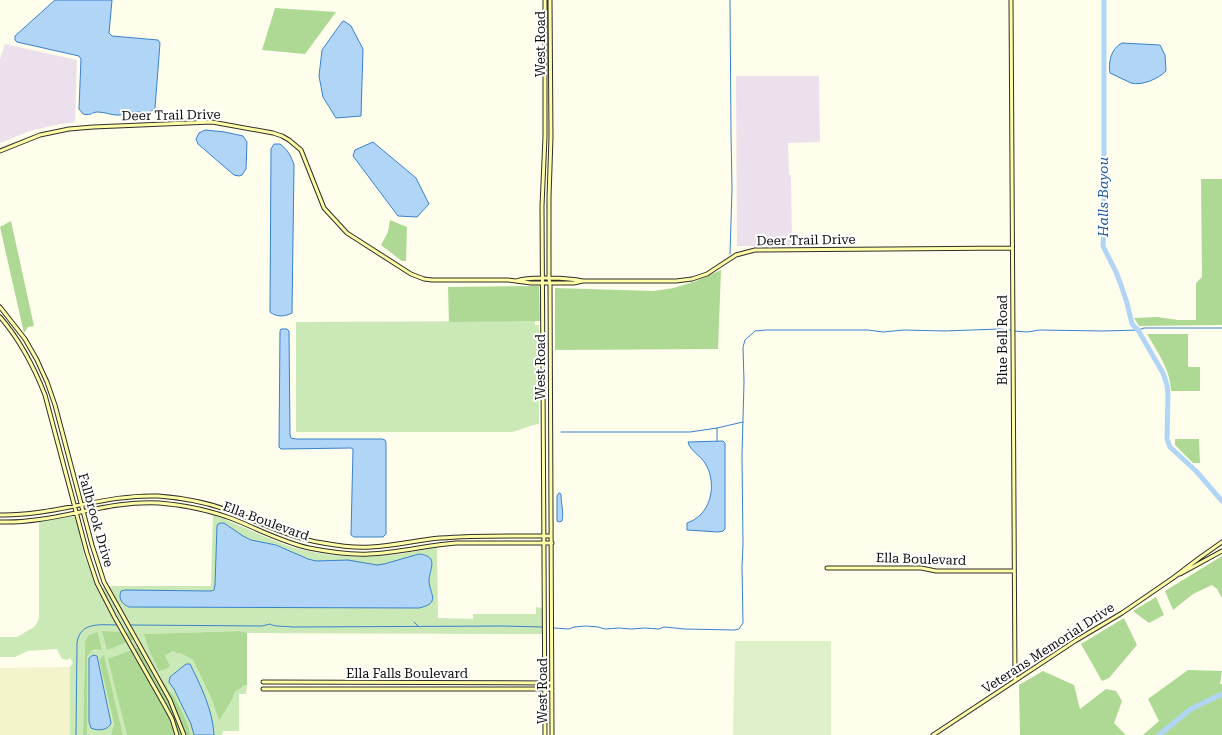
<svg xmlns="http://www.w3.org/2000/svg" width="1222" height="735" font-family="'Roboto Serif',serif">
<rect width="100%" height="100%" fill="#fffdeb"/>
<path fill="#ebe0eb" d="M5 44 77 60 75 122 55 125 30 131 0 143V60Z
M736 76H819L820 142 788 143 789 175H791L792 246H737Z"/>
<path fill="#f4f4cc" d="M70 667V735H0V668Z"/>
<path fill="#cbe9b6" d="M535 321V325H539V424C529 425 522 430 512 432H296V322Z
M213 515C239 524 263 537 289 546 321 556 356 559 389 555 405 554 421 550 437 547L438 618 473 619V614H536V607L542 608V634L247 633 240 631 145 634 165 656 173 651 176 653H180L193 660 212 700 219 721 232 700 235 690 241 688 244 685H247L246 694H239V731H223L222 735H191L187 722 169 688 109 659 127 735H123L104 656 99 659 114 726 111 735H87V656C92 648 94 651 102 650L98 632 85 641 83 735H70V667L73 663 70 658 67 660 62 659 57 649 28 651 15 657H0V637H17L34 627 37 623 39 618V522L72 516 76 518 85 558 98 589 111 586H211Z"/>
<path fill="#add995" d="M275 8 336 12 305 54 262 50Z
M1201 179H1222V325L1139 326 1134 318 1157 317 1178 320H1196V283L1202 277Z
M390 220 407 227 406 261H402L381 245 388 232Z
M11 221 34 326 28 327 24 333 0 227Z
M721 270 718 349 555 350V288L653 291 674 288 696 281Z
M539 286 540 321 449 322 448 287Z
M1147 334H1188V367H1200V391H1171C1171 371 1157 351 1147 334Z
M1175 439H1199L1200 463H1193L1175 445Z
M1222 556V598L1217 589 1212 585 1193 594 1173 610 1165 591Z
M1156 597 1164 615 1149 623 1133 611Z
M1124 618 1137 645 1109 678 1102 681 1081 644Z
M102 631 136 633 137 638 107 650Z
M240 631 247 633V685H244L241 688 235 691 232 700 219 721 212 700 193 660 180 653H176L173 651 165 656 170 666 166 669 159 671 149 650 144 634Z
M98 632 102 650C94 650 92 648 87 657V735H83L85 641 89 635Z
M140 647 153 673 162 680 175 698 187 722 191 735H127L108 659Z
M104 655 123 735H111L114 725 99 659Z
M1188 670 1222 671 1220 684H1222V735H1143L1159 721 1148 699Z
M1043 671 1074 685 1080 709 1106 689 1116 691 1122 701 1114 723 1126 735H1020L1019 685Z"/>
<path fill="#def0c8" d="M735 641H831V735H733Z"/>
<path fill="#b1d5f6" stroke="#3882cd" d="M55 0H112L109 33 112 36 158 40 160 43 155 108C147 116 145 111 135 112 130 112 125 115 120 115 113 116 106 112 98 112 91 112 92 116 83 114L79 109 81 59 79 56 17 42 15 40V36Z
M344 21 351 26 363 49 361 116 336 118 323 97 319 76 322 50 342 22Z
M1122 43 1160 45 1165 55 1166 71C1158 79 1142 86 1131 83 1124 80 1117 76 1110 73 1108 63 1111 48 1122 43Z
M205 130 225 132 243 136 247 142 246 169 242 175 239 176 234 175 198 144 196 139 199 133Z
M373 142 416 178 429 204 417 217 398 216 353 156 355 150Z
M274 144H280C288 150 291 156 294 165L292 313C285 317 276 317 270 312L271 149Z
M281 329H287L289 331 290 435 291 438 296 439H382L385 440 386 443V534L383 537H354L351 535 353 449 351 448 281 449 279 447 280 331Z
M723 441 725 443V529L723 531 718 532 687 530V523C689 522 693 521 695 519 713 508 716 480 705 463 700 455 690 451 688 442Z
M559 493H560L561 495C561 504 564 512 562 521L559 522 557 521V496Z
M220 523H224L243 536 251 540 276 545 308 559 316 561 348 560 377 565 384 564 419 554C440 556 429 570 429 581 430 595 441 603 419 608L129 607C122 604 118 599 121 591L125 590 211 591 214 590 215 585 217 526 218 524Z
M93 655 97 656 111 723C108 731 97 731 91 728L89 722V658Z
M186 664H190C201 686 213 711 214 735H194L191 724 174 689 169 682 170 677Z"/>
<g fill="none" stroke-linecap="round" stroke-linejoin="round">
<path stroke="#3882cd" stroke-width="1" d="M730 0 731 133 732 189 730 254
M1014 331 1027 332 1040 330 1104 331 1138 330 1144 328H1222
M561 432H690L717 428 743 422
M717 441V428
M414 622 418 626
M129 625 262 626 270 624C274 627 286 626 292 627L503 626 542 627
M554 628 569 629 574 627 586 626 598 627 605 629 619 628 631 629 645 628 659 629 664 627 685 629 734 630 739 629 743 623 742 567 743 545 742 455 744 382 743 347 745 340 755 331 766 330H868L883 332 904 330 945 331 999 329 1011 330
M76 735 77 643C80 621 101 625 118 625"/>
<path stroke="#b1d5f6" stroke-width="5" d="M1104 0V228L1103 246 1116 272 1121 285 1127 303 1132 324 1138 330 1163 373 1167 385 1168 395 1167 439 1170 447 1196 471 1222 501
M1159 735 1191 709 1222 694"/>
<g stroke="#2e2e2e" stroke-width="5">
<path id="secondary" d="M545 0V137L542 206 545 735
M550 0 551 137 549 197V279L550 283 552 735
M1011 0 1015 681
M0 151 40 135 69 129 93 127 212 122 273 133 282 136 289 140 301 150 324 208 347 233 411 274 424 279 432 280H508L531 283H574L583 281
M516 281C529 276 569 278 583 281H676L692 279 707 274 736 255 755 250 1012 248
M0 307 25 339 37 360 47 382 55 405 92 545 104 582 170 700 184 735
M0 317C20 340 34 367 45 395L87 553 97 583 114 616 165 706 172 719 177 735
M0 515C54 516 105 494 158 496 184 498 211 503 235 513 264 524 291 538 323 543 339 546 355 548 371 547 394 546 417 540 440 538 477 535 514 536 551 536
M0 522C54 524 105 500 159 503 184 505 209 510 233 519 258 529 282 542 309 548 329 552 349 555 369 554 399 553 427 545 456 543H552
M827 568H921L936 571H1014
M1180 574 1222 551
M263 682 552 683
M263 689H552
M933 735 1075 641 1122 613 1173 578 1198 559 1222 542"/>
</g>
<use href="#secondary" stroke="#fffea7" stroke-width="3"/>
</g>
<g text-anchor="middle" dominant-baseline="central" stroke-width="4" stroke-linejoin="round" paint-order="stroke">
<g font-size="13" fill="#0c0c0c" stroke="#fff">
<text transform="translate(540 44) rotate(-90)">West Road</text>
<text transform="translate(171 115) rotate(-1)">Deer Trail Drive</text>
<text transform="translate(806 240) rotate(-1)">Deer Trail Drive</text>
<text transform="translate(1002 340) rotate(-90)">Blue Bell Road</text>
<text transform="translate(540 367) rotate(-90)">West Road</text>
<text transform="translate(96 520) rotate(74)">Fallbrook Drive</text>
<text transform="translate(266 521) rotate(20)">Ella Boulevard</text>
<text transform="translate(921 559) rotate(2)">Ella Boulevard</text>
<text transform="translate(1048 648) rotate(-33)">Veterans Memorial Drive</text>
<text x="407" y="673">Ella Falls Boulevard</text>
<text transform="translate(542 691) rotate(-90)">West Road</text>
</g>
<g font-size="14" font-style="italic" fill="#16559d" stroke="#fff">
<text transform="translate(1103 197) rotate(-90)">Halls Bayou</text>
</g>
</g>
</svg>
